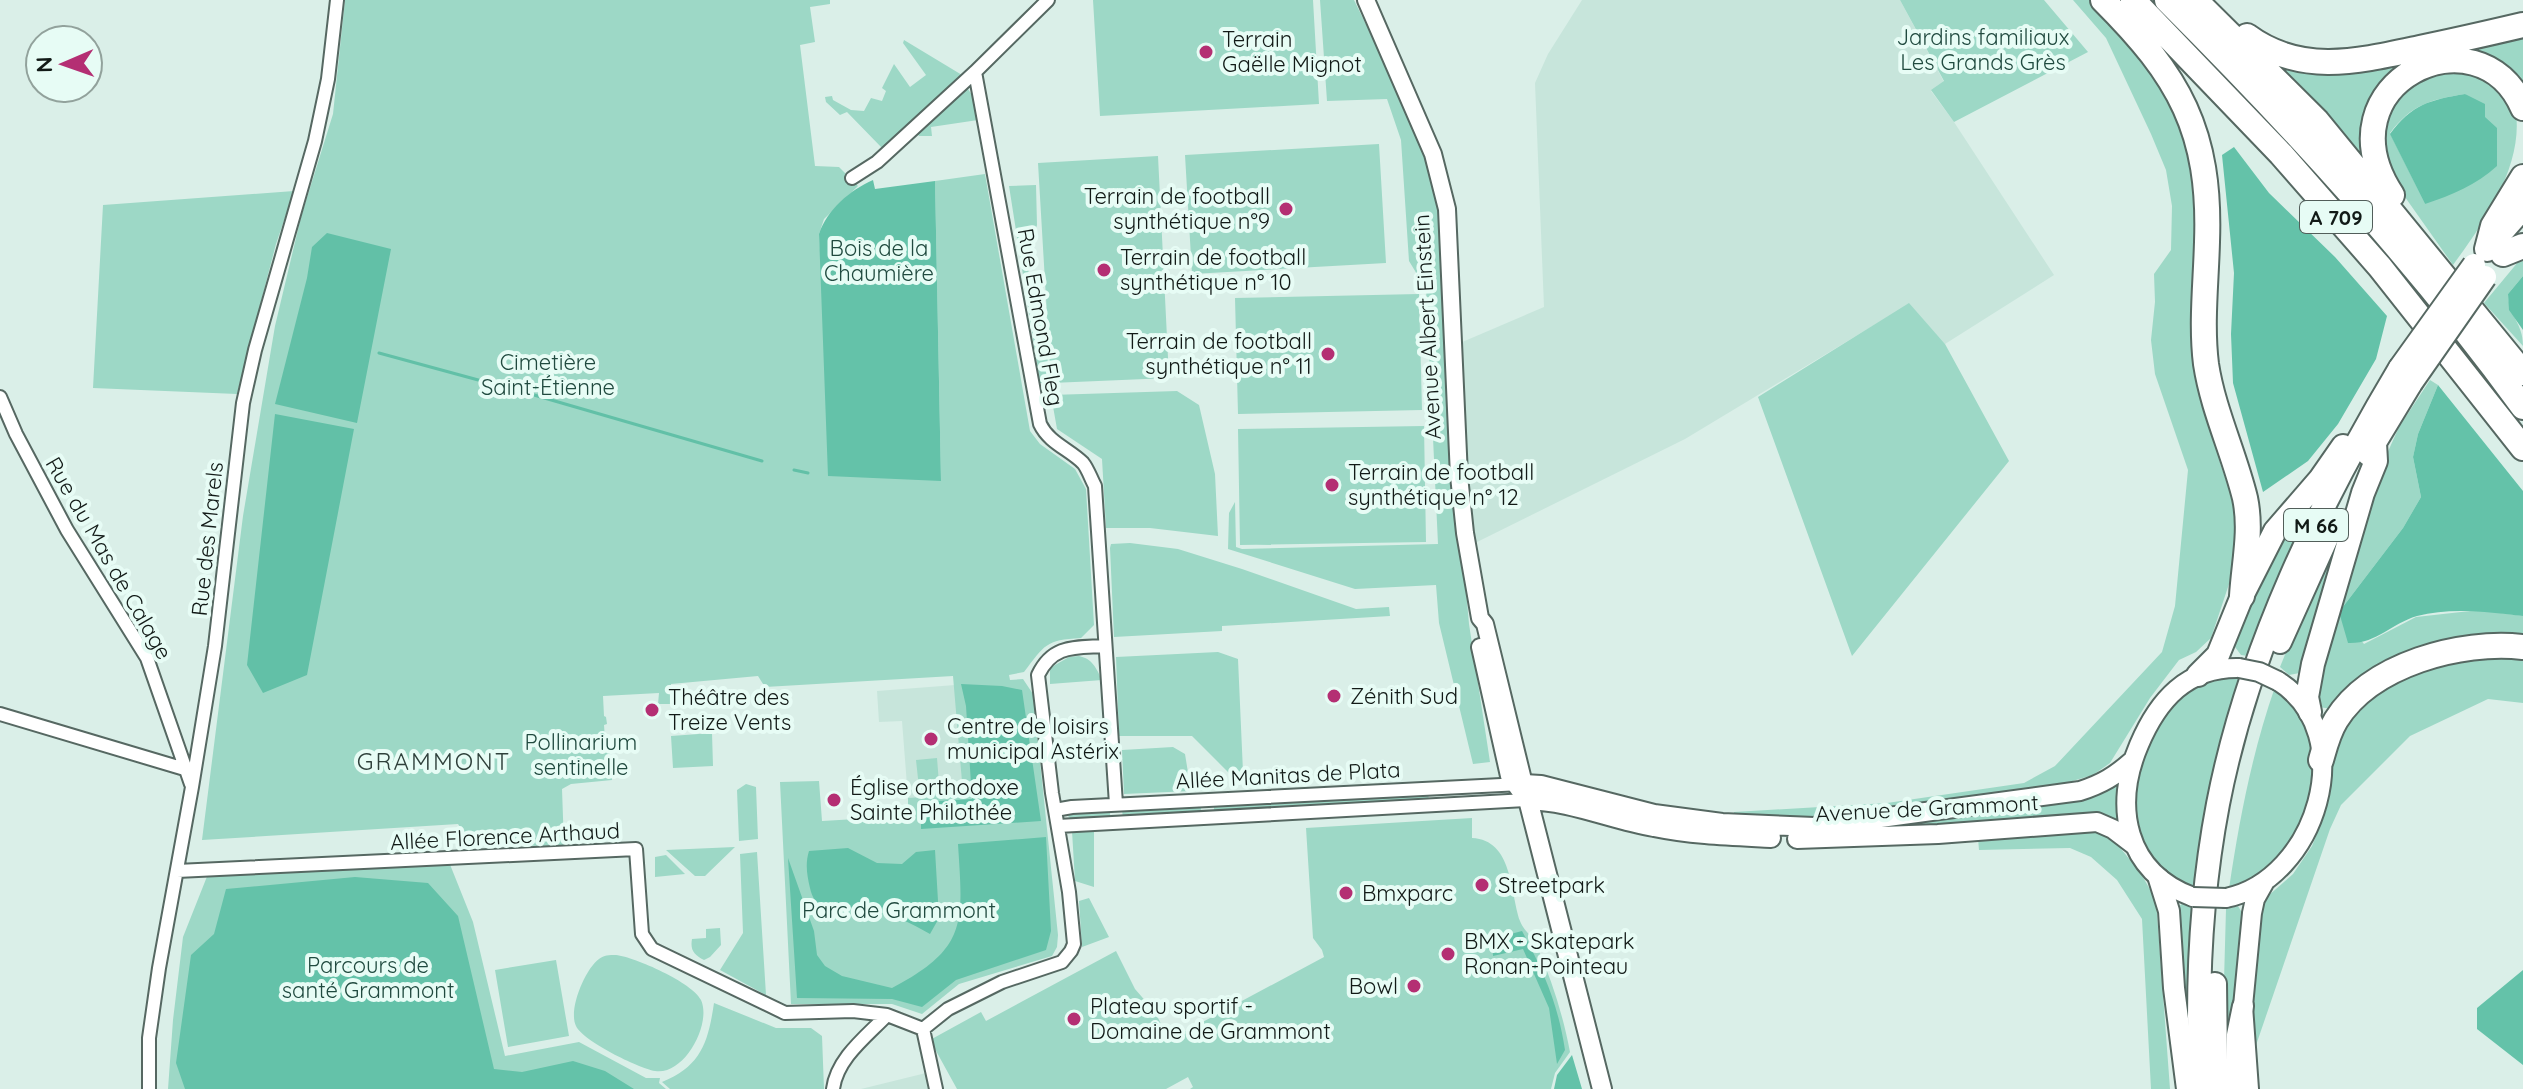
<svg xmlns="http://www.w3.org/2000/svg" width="2523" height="1089" font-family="Quicksand,sans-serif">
<rect width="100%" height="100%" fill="#daefe8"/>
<path fill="#c7e5db" d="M1582 0H1900L1944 82 1931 91 1954 122 2054 275 1945 344 1909 304 1685 439 1473 544 1460 343 1544 307 1535 83 1548 54Z
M955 685 963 794 908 798 902 721 879 722 877 691Z
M926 1073 930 1089H861Z"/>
<path fill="#9dd8c6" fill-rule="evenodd" d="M345 0H830V4L810 7 815 42 800 45 815 166 839 167 858 186 824 219 819 234 823 299 941 481 935 181 985 174 1030 431 1040 444 1075 469 1086 489 1094 625 1081 638C1045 640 1045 645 1024 672L1009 675 1010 680 1023 679 1033 694 1058 935 1057 947 1052 956 959 984 922 1014 892 1004H791L780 782 819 781 822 821 908 816V798L920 797 916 760 937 758 940 796 963 794 953 676 765 687 758 676 671 684V704H658L659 693 603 696 604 716 606 717 607 724 604 725 605 739H609L612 780 571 784 562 789 564 846 472 845 458 824 202 840 243 516 275 326 301 217 333 114Z
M1093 0H1313L1319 104 1100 116Z
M1320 0H1354L1379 51 1393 70 1426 155 1442 221 1464 567 1469 624 1490 762 1473 764 1439 623 1436 585 1355 589 1228 549 1229 513 1235 502 1236 547 1242 549 1438 544 1426 289 1409 261 1401 140 1387 99 1327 101Z
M1900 0H2044L2088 52 1954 122 1931 90 1944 81Z
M2073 0H2090L2121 30 2158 78 2186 141 2196 176 2197 378 2221 466 2231 495 2235 520 2236 550 2233 572 2211 638 2196 652 2179 660 2150 698 2110 763 2093 775 2069 782 1969 798 1835 816 1788 821 1733 817 1734 812 1887 803 2024 783 2055 766 2162 652 2175 606 2188 470 2155 374 2151 340 2155 302 2154 274 2171 250 2172 206 2166 170 2151 134 2106 38Z
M2523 31V94L2506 73 2402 70 2365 165 2270 59Z
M904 40 962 75 882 148 847 112 840 115 826 102 825 97 832 96 833 100 851 110 864 111 871 98 882 101 886 91 882 88 894 64 910 87 926 75 903 43Z
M2436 71 2483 76C2494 87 2510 99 2516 113 2523 168 2482 225 2453 265L2388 173 2382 123 2405 84ZM2465 94 2485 117 2425 204 2390 133C2412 104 2430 100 2465 94Z
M968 89 972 95 978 120 931 127 932 136H919L916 131 961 90Z
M1379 144 1386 263 1192 274 1185 155Z
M1158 156 1169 378 1051 383 1038 163Z
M1036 185 1037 225 1028 253V269L1034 301 1045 319 1049 383H1040L1009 186Z
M294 191 276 244 237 394 93 388 103 205Z
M2523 256V276L2508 294C2509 318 2523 322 2523 346L2484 303Z
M1419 294 1422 410 1238 414 1235 298Z
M1909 303 1945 344 2009 461 1852 656 1758 397Z
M2430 380 2438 385 2418 434 2413 457 2421 497 2403 528 2339 612 2364 644 2416 617 2479 610 2523 616V640H2475L2332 709 2319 707 2318 674 2381 467 2399 427Z
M1177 391 1199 405 1215 474 1218 536 1150 528H1106L1102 459 1057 429 1051 395Z
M1424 426 1426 542 1240 545 1238 429Z
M2328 472 2248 656 2241 655 2232 643 2255 578Z
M2352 506 2305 672 2289 675 2280 667 2318 573Z
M1130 543 1178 549 1242 569 1356 609 1389 607 1390 616 1222 626V631L1114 637 1110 548 1111 544Z
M1218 652 1238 659 1243 772 1229 773 1192 736H1119L1116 657Z
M2523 655V703L2488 699 2410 736 2341 805 2330 829 2253 1054V1012L2262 910 2268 896 2293 874 2312 846 2320 826 2330 755 2351 713 2387 684 2452 658Z
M1079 656C1093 659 1096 668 1102 680L1050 684V668L1069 657Z
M2244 676 2197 888C2111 863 2125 736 2186 691 2204 678 2223 678 2244 676Z
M2275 687C2288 699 2300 710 2306 726 2321 772 2306 846 2263 873 2253 880 2240 884 2229 889 2239 821 2252 753 2275 687Z
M712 733 713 766 673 768 671 736Z
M1173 747 1185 754 1191 791 1124 794 1122 750Z
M2121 779 2118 825 1789 831Z
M746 784 756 787 758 839 739 841 737 790Z
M1428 792 1429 802 1214 813V804Z
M1201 805V815L1123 819 1122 809Z
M1110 811V818L1073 821 1068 816 1071 812Z
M1472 818V838C1513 840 1510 892 1520 921 1523 930 1533 937 1537 946 1552 981 1563 1015 1570 1052L1555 1073 1551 1089H1190L1193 1087 1188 1077 1166 1089H957L930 1040 981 1012 986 1021 1116 951 1135 989 1155 1012 1169 1040 1324 957 1322 950 1313 938 1306 828Z
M1094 829V887L1075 881 1072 831Z
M2086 831 2101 833 2117 844 2140 872 2156 900 2170 1089H2151L2142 919 2117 880 2091 857 2070 848 1979 850 1978 838Z
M735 847 705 876H695L666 850Z
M757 852 766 995 720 970 743 933 740 854Z
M666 855 685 874 655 877V857Z
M449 862 473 922 505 1056 579 1042 646 1078H660L659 1083 666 1089H168L173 1020 183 937 208 874Z
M1089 898 1109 937 1082 947 1079 901Z
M2182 904 2193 907 2190 1048 2175 909Z
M2238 906 2244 916 2229 1083 2223 1017 2226 909Z
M720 928 721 945 710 957 704 960C694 955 690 950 692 939L706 938V929Z
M616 955C635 957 693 983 701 1000 712 1024 684 1076 655 1071 638 1068 583 1041 576 1026 568 1010 585 969 599 959 604 955 609 955 616 955Z
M556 960 569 1036 508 1047 495 970Z
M714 1003 776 1028H811L822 1036 824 1089H670L662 1082C701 1066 708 1043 714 1003Z"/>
<path fill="#64c2a9" d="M2465 94 2485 104V117L2497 128V166C2476 185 2452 195 2425 204L2390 134C2412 104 2430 100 2465 94Z
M2234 147 2269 193 2335 257 2387 316 2376 359 2338 424 2308 461 2263 492 2233 383 2231 334 2234 273 2222 155Z
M873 180 875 189 935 181 941 481 828 476 819 234C827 210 850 190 873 180Z
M2523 276V330L2509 310 2508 294Z
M2438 385 2523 491V616C2490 612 2450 607 2417 616 2390 624 2377 644 2348 643L2339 612 2403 528 2421 497 2413 457 2418 434Z
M961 684 1002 686 1022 690 1041 821 921 829V802L972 799 966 706Z
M1046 837 1051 931 1046 950 956 980 922 1007 892 999 797 998 788 858 814 931 817 955 825 966 842 976 892 988C968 948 963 923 958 844Z
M848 848 877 863 902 864 916 852 935 850 939 918 930 934C912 924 893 914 873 909 848 902 817 921 810 888 807 875 805 864 809 851Z
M355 877 428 883 458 916 494 1069 522 1072 573 1061 605 1071 634 1089H185L176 1063 191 955 214 934 226 889Z
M1522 931C1544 972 1558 1004 1565 1050L1557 1064 1549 1008 1523 949 1493 956 1492 939Z
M2523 970V1065L2477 1029V1008Z
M1572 1055 1582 1089H1554L1557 1075Z"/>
<path fill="#62c0a7" d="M327 233 391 249 357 423 275 404 307 278 312 247Z
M275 414 354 429 307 675 263 693 247 665Z"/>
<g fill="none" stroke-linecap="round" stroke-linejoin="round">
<path stroke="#62c0a7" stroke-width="3" d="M379 353 526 393
M534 395 762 461
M794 470 808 473"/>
<g stroke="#566862" stroke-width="16">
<path id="minor" d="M975 72 1040 424C1049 443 1069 449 1083 463 1088 469 1091 479 1095 486L1116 804
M852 178 877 162 975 72 1048 0
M0 397 16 434 67 530 147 658 191 784
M0 714 188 770
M1055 810 1072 807 1521 784
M1058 826 1527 800
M177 871 636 849 642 934 652 949 785 1013 853 1011 887 1015 923 1029
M923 1029 948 1009 1002 982 1062 962 1071 951 1074 944 1069 892 1052 793 1038 675C1053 644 1075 648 1105 646
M923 1029 936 1089
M149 1089V1038L159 968 192 787 215 646 243 403 255 350 315 141 328 79 337 0
M833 1089C837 1058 867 1036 887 1015"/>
</g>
<g stroke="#566862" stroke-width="20">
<path id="tertiary" d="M1366 0 1433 154 1447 209 1459 476 1465 533 1480 618 1485 624 1524 784
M1480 647 1509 776 1525 798"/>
</g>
<g stroke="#566862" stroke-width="22">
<path id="secondary" d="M1527 800C1571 801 1612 820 1654 827 1693 835 1732 836 1771 838
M1797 839 1938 834 2097 822 2113 829 2134 845
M2193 897C2125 872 2113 806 2139 745 2158 700 2187 667 2239 668
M2226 898C2316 880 2362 734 2278 681
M1602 1089 1524 784 1541 785 1654 814 1722 823 1814 827 2080 791C2102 784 2115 776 2132 761
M2249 1089 2243 1006 2252 913 2255 899 2264 883"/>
</g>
<g stroke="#566862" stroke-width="24">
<path id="primary" d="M2159 879 2169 911 2174 988 2187 1089
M2236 1089 2237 1035 2243 1006"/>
</g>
<g stroke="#566862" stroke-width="26">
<path id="trunk" d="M2487 249 2523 208
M2368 454 2411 383
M2280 642 2330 531
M2198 675 2218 655 2242 596 2275 531 2320 479 2343 446
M2310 712 2307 697 2313 664 2363 493 2376 461 2375 443
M2215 984 2216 1060 2220 1089
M2201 1089C2196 994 2200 898 2218 804 2248 649 2320 502 2400 368"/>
</g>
<g stroke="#566862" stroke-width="28">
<path id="motorway" d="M2103 0C2179 76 2211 131 2207 242 2206 282 2201 324 2206 364 2213 410 2234 453 2245 498 2252 531 2244 563 2242 596
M2133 0 2281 154 2380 267 2523 448
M2167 0C2294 127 2417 261 2523 407
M2195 0 2317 121 2523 373
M2247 36C2301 76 2360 61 2420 48 2454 41 2489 33 2523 25
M2392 195C2318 83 2479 6 2523 108
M2487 249 2493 226 2523 177
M2503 254 2523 246
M2321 760C2325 746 2328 733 2336 720 2371 664 2461 640 2523 647"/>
</g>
<use href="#minor" stroke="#fff" stroke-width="12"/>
<use href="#tertiary" stroke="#fff" stroke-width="16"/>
<use href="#secondary" stroke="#fff" stroke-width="18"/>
<use href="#primary" stroke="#fff" stroke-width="20"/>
<use href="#trunk" stroke="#fff" stroke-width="22"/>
<use href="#motorway" stroke="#fff" stroke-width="24"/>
<g stroke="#566862" stroke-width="22" stroke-linecap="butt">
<path id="secondary-bridge" d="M2239 668 2259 672 2278 681
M2193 897 2226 898"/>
</g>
<g stroke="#566862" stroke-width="26" stroke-linecap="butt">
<path id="trunk-bridge" d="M2400 368 2474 265
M2411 383 2485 277"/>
</g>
<use href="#secondary-bridge" stroke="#fff" stroke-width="18"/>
<use href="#trunk-bridge" stroke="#fff" stroke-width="22"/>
</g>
<g fill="#b42f73" stroke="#e7fcf5" stroke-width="3">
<circle cx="1206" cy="52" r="8"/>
<circle cx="1286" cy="209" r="8"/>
<circle cx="1104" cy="270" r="8"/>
<circle cx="1328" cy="354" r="8"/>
<circle cx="1332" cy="485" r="8"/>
<circle cx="1334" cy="696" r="8"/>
<circle cx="652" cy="710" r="8"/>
<circle cx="931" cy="739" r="8"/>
<circle cx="834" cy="800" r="8"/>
<circle cx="1482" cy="885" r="8"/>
<circle cx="1346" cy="893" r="8"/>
<circle cx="1448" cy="954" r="8"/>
<circle cx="1414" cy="986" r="8"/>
<circle cx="1074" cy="1019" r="8"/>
</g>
<g text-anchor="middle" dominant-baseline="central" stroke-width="8" stroke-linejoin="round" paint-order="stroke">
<g fill="#e7fcf5" stroke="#525e5a" stroke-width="2">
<rect x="2300" y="201" width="72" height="32" rx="6"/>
<rect x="2284" y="509" width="64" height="32" rx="6"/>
</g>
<g font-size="20" font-weight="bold" fill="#121a17">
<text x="2336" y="217">A 709</text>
<text x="2316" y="525">M 66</text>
</g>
<g font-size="22" fill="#204a3f" stroke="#e7fcf5">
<text x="1983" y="37">Jardins familiaux<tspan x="1983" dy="25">Les Grands Grès</tspan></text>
<text x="879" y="248">Bois de la<tspan x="879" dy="25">Chaumière</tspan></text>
<text x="548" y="362">Cimetière<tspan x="548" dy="25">Saint-Étienne</tspan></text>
<text x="581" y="742">Pollinarium<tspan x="581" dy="25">sentinelle</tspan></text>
<text x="899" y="910">Parc de Grammont</text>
<text x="368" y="965">Parcours de<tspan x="368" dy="25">santé Grammont</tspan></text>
</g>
<g font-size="22" fill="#121a17" stroke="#e7fcf5" text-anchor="start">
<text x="1222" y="39">Terrain<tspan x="1222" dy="25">Gaëlle Mignot</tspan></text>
<text x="1270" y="196" text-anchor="end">Terrain de football<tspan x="1270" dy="25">synthétique n°9</tspan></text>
<text x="1120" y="257">Terrain de football<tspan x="1120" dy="25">synthétique n° 10</tspan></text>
<text x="1312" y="341" text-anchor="end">Terrain de football<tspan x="1312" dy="25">synthétique n° 11</tspan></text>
<text x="1348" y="472">Terrain de football<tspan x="1348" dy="25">synthétique n° 12</tspan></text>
<text x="1350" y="696">Zénith Sud</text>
<text x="668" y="697">Théâtre des<tspan x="668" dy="25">Treize Vents</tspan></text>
<text x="947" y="726">Centre de loisirs<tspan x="947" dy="25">municipal Astérix</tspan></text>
<text x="850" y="787">Église orthodoxe<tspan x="850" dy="25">Sainte Philothée</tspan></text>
<text x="1498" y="885">Streetpark</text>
<text x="1362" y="893">Bmxparc</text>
<text x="1464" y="941">BMX - Skatepark<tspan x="1464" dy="25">Ronan-Pointeau</tspan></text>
<text x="1398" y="986" text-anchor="end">Bowl</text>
<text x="1090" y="1006">Plateau sportif -<tspan x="1090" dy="25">Domaine de Grammont</tspan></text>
</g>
<g font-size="22" fill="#121a17" stroke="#e7fcf5">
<text transform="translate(1041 317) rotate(80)">Rue Edmond Fleg</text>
<text transform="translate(1427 327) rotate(-93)">Avenue Albert Einstein</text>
<text transform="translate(207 539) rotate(-84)">Rue des Marels</text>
<text transform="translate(109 558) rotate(60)">Rue du Mas de Calage</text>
<text transform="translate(1288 775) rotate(-3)">Allée Manitas de Plata</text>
<text transform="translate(1927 808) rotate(-3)">Avenue de Grammont</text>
<text transform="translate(505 836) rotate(-3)">Allée Florence Arthaud</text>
</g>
<g font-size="24" letter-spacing="2" fill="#2f403b" stroke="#e7fcf5">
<text x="434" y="761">GRAMMONT</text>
</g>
</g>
<g transform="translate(64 64) rotate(268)"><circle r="38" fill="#e7fcf5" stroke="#92a29c" stroke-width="2"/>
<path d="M0-6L14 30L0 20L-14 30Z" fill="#b42f73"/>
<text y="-12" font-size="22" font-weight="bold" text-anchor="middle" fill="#121a17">N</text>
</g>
</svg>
